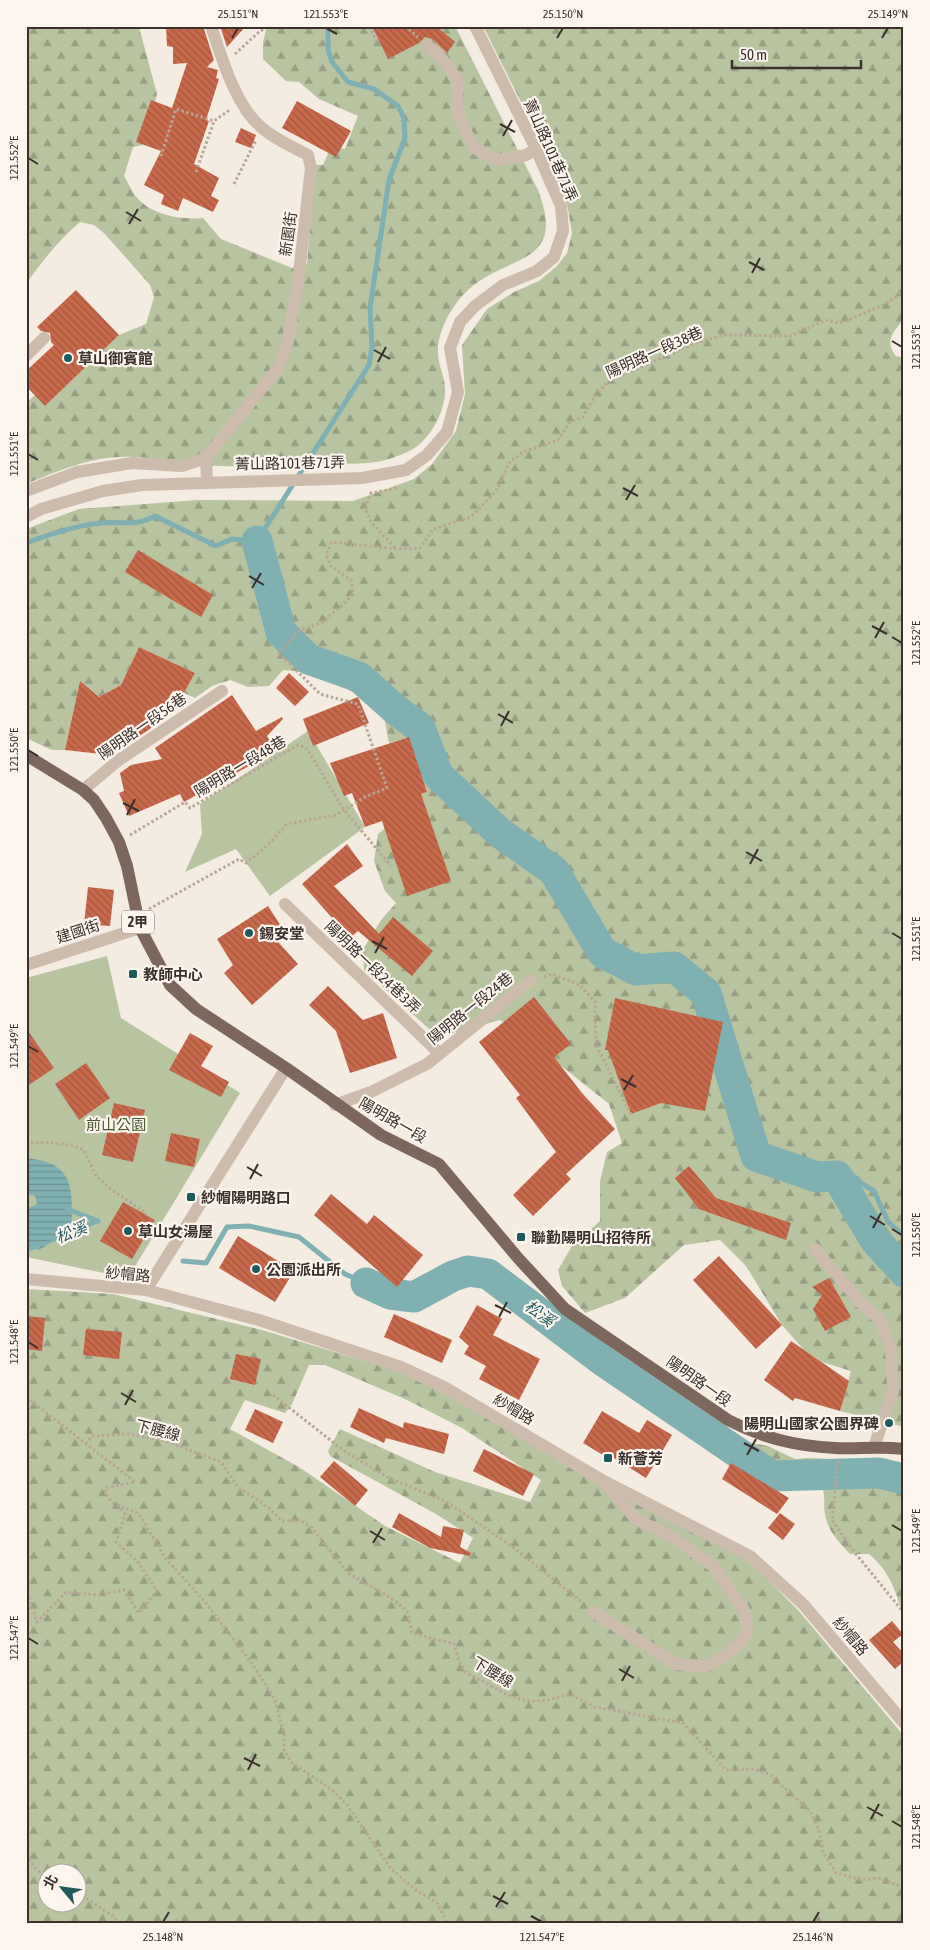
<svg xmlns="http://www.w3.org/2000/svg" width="930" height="1950" font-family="'Asap Condensed','Noto Sans TC',sans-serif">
<defs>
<pattern id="forest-firs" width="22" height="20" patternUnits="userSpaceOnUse" patternTransform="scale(1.25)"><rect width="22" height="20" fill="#b8c4a0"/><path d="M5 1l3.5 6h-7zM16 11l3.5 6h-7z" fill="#97a083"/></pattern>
<pattern id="water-rules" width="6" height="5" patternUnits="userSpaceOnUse" patternTransform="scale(1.25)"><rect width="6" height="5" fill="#7fb0b2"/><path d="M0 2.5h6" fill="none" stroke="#699091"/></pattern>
<pattern id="building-back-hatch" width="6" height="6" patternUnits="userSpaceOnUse" patternTransform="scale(1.25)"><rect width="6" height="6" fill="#c8694b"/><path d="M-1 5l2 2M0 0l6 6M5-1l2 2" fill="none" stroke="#a4573f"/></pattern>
</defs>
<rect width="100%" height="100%" fill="#f4ebe1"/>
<path fill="url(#forest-firs)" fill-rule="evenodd" d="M26 26 139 27 157 94 143 145 133 147 124 176C128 182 130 188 134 194 149 215 180 220 203 218L221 239 292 268 307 264 315 165H323L331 147 345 149 358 116 319 99 299 82 286 81 263 59V42L267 26H455L538 190C569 270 502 252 463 295 450 309 437 333 438 353 438 365 445 377 445 389 446 407 434 431 421 443 412 452 389 460 376 462 358 465 338 463 319 463 287 464 254 467 221 466 188 466 153 455 120 457 87 458 56 472 26 484V403L35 395 45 406 119 335 146 324 154 297 150 285 105 234 94 225 80 222C59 240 42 261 26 284Z
M483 26H904V319C893 332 884 341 896 356L904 358V1427L840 1411 851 1371 822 1362 804 1350 782 1325 746 1266 720 1240 684 1245 625 1298 585 1313 562 1286 558 1270 572 1246 600 1221V1181L607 1152 622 1143 609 1104 515 1029 500 1020 438 1037 364 970 363 949 382 919 396 903 385 891 374 861 378 834 403 815 407 799 427 792 409 737 389 743 384 717 368 699 310 672 283 670 269 686 248 687 230 680 212 686 195 698 184 693 195 673 139 647 121 685 99 697 80 681 65 750H52L26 738V529L79 509 198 500 353 501 414 479 432 464 456 431 465 394 462 345 487 309 514 292 539 281 557 266 567 253 572 233 567 204 542 144Z
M26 1289 113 1294 262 1330 401 1372 445 1394 747 1559 798 1610 904 1736V1924H26ZM309 1365H325L407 1400 462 1428 541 1480 530 1502 435 1472 340 1429 328 1451 330 1456 436 1514 473 1538 460 1563 385 1526 299 1467 230 1429 245 1400 285 1413 292 1404ZM48 1872H78V1902H48Z
M752 1443 768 1446 795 1459 813 1458 904 1464V1619C897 1594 890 1571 869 1554H850C839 1542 828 1532 825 1514 823 1504 826 1497 822 1487L788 1485Z"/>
<path fill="#b8c4a0" d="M308 731 365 827 270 896 236 849 185 872 202 834 200 804Z
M107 956 121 1018 240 1093 128 1278 26 1257V978Z"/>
<path fill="url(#water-rules)" d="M26 1158C76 1163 72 1189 72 1230L39 1250 26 1245V1209L37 1204 35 1196 26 1194Z"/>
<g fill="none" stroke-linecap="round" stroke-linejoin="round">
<path stroke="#7fb0b2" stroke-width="5" d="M26 543C50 534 76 525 102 523 124 521 134 527 155 516L216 546 232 539 257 541 369 365 372 347 370 308 389 180 405 138 404 118 398 106 374 89 348 82 332 62 328 50V26
M837 1176 845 1173 855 1177 861 1183 874 1191 888 1222 904 1236
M67 1209 98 1221
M52 1240 97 1221
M26 1249 38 1246
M183 1261 206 1263 227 1227 249 1226 299 1237 345 1274 366 1283"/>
<path stroke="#7fb0b2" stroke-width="31" d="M257 541 281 632 308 659 359 677 396 710 420 728 438 775 500 833 554 871 602 952 636 970 674 967 706 993 756 1156 817 1177 837 1176 875 1240 904 1272
M366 1283 390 1294 414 1297 453 1276 468 1271 488 1274 603 1361 772 1476 879 1473 904 1479"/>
</g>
<path fill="url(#building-back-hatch)" d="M166 26H203L214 60 207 67 218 70 216 78 219 79 206 120 209 121 194 164 219 178 211 196 219 200 213 212 183 198 178 211 161 204 164 195 144 185 161 151 136 142 151 100 172 108 187 63 173 64V47L167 46Z
M220 26H246L227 47Z
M372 26H436L455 42 447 53 432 39 425 37 419 43 388 59Z
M297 101 351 131 336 157 282 128Z
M241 128 256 135 251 148 235 142Z
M76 290 119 335 45 406 26 386V371L54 345 51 342 50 333 41 331 37 327Z
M138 550 213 595 201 617 125 572Z
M139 647 195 673 184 693 173 691 150 729 110 755 65 750 80 681 99 697 121 685Z
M289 673 309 692 295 706 276 688Z
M232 695 256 731 282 717 283 719 267 736 276 751 184 802 180 794 129 816 119 793 124 791 120 773 131 765 162 759 155 748Z
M358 697 369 723 313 746 303 719Z
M409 737 427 792 421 794 451 881 407 896 382 821 365 827 352 793 344 796 330 763Z
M347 844 363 866 334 886 379 934 393 917 433 951 412 976 358 931 350 938 302 884Z
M88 887 114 890 110 926 84 924Z
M268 906 281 926 270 933 298 964 252 1005 224 973 233 965 217 939Z
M328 986 363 1020 383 1013 397 1058 350 1073 336 1031 309 1005Z
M534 997 571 1044 554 1057 582 1093 615 1129 566 1174 571 1179 533 1216 513 1195 556 1152 516 1098 520 1095 479 1042Z
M615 998 723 1022 705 1111 661 1103 631 1114 608 1050H605Z
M26 1028 54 1068 26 1087Z
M190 1033 213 1046 201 1066 229 1082 221 1097 169 1070Z
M86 1063 110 1098 79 1120 55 1084Z
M114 1103 145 1110 133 1162 102 1155Z
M171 1133 200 1139 194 1167 165 1161Z
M689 1166 716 1198 791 1223 786 1240 699 1209 675 1178Z
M331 1194 367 1224 374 1215 423 1255 397 1287 314 1215Z
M123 1202 155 1220 132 1259 100 1241Z
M238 1236 294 1271 275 1302 219 1268Z
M719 1256 782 1325 756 1349 693 1280Z
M829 1278 851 1317 825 1331 813 1309 822 1295 812 1287Z
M477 1305 502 1319 493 1335 540 1359 519 1400 479 1379 486 1366 464 1354 469 1346 459 1337Z
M394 1314 452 1340 442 1363 384 1337Z
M26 1316 45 1318 42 1351 26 1349Z
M86 1329 122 1332 119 1359 83 1355Z
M791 1341 849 1381 840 1411 795 1398 793 1401 764 1380Z
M236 1354 261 1359 255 1385 230 1379Z
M359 1408 403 1428 404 1422 449 1434 444 1454 386 1438 384 1443 350 1427Z
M255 1409 283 1422 273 1443 245 1430Z
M602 1411 639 1433 647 1420 672 1435 646 1478 609 1455 608 1458 583 1443Z
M484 1449 534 1474 523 1496 473 1471Z
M334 1461 368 1490 355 1506 320 1477Z
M731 1463 789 1498 777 1514 722 1479Z
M399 1513 441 1537 443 1526 464 1530 460 1547 471 1553 470 1556 430 1548 392 1527Z
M780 1513 795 1524 783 1540 768 1528Z
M892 1621 903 1634 893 1642 904 1654V1661L895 1669 869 1640Z"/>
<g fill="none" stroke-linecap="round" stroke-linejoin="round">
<path stroke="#b9a596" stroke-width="3" stroke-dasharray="2.5 2.5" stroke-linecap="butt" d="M370 26 378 45
M405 26 418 37
M235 54 260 31 270 26
M161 156 176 109 214 121
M196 172 214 121 231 109
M234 184 256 140
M396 487 394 489 371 493 365 508 371 522 396 549
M130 835 185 802 190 808 298 745 305 747 312 757 344 810 391 866
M149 909 239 859 246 863 268 845 287 824 336 815 365 797 387 788 358 704 320 694 279 653 299 631 321 623 347 601 353 592 351 580 331 566 326 555 332 542 396 549 420 548 433 529 471 517 496 491 510 462 523 452 558 440 570 422 583 417 595 396 609 381 696 343 724 335 790 336 825 320 839 323 850 319 886 304 904 290
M544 977 552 974 580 985 595 1002 596 1045 631 1114
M26 1143C46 1142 65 1142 84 1150L96 1176 112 1190 146 1213 145 1214
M273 1395 343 1450 389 1478 447 1502 510 1545 583 1603
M26 1397 135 1482 106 1488 105 1493 113 1503 139 1514 166 1559 206 1603 255 1668 275 1700 284 1735V1750L292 1763 331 1789 347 1805 391 1869 416 1890 437 1903 448 1924
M86 1444 92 1436 129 1434 165 1441 221 1462 238 1487 269 1508 282 1521 300 1520 311 1527 348 1573 391 1598 407 1611 412 1633 454 1644C457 1651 458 1661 462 1667 467 1676 479 1678 488 1684 520 1703 533 1706 569 1694L595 1707 683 1723 726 1770 754 1769 769 1774 810 1811 819 1830 823 1852 836 1873 862 1880 880 1878 904 1888
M838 1461 832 1520 856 1554 904 1613
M26 1588 37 1622 66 1592 98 1595 124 1590 139 1613 157 1591 138 1562 116 1542 125 1514 118 1505
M26 1855 35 1868 48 1880
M78 1893 113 1916 120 1924
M166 1924 178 1920 184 1924"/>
<path stroke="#cdbbac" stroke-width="12" d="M427 45 443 60 457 79V112L474 148 497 160 526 155 536 149
M26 356 44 338
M206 458 207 481
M26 491 77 472 132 463 182 466 206 458 279 367 287 345 298 282 311 168 308 155C293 147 274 139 261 127 235 105 222 58 211 26
M26 517 41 509 103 491 142 485 362 478 406 470 427 455 447 432 458 392 450 348 460 322 475 306 503 285 537 271 554 257 563 231 561 206 536 149 475 26
M83 790 119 760 222 691
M285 904 439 1053
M26 965 140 928
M335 1105 371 1092 427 1064 531 980
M815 1249 861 1303 880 1320 891 1348 893 1391 874 1447
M26 1279 146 1290 259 1320 401 1367 444 1387 602 1480 750 1556 803 1604 904 1723
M146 1290 286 1068
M593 1612 676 1664 704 1667 722 1658 736 1647 748 1632 744 1610 714 1567 674 1538 636 1519 607 1486"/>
<path stroke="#7d675c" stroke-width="12" d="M26 755 83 790 94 800 106 818 119 842 127 866 140 928 170 985 196 1009 286 1068 381 1135 439 1164 518 1258 565 1309 728 1420C763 1438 795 1446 835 1448 858 1449 880 1446 904 1449"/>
</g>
<path fill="none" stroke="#3b302b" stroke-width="2" d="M326 28 337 34M232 38 238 28M557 38 563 28M882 38 888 28M500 124 515 132M503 136 512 120M28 158 38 164M126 212 141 221M129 224 138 209M749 262 764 270M752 273 760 258M892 341 902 347M374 350 390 359M378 362 386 347M28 454 38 460M623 488 638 496M626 500 635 485M249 576 264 585M252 588 261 573M872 626 887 634M892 637 902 643M875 638 884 622M498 714 513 723M501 726 509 711M28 750 38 756M123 803 139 811M127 815 135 799M746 852 762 861M750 864 758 849M892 933 902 939M372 941 387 949M375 953 384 937M28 1046 38 1052M621 1079 636 1087M624 1090 633 1075M247 1167 262 1176M250 1179 258 1164M870 1216 885 1225M873 1228 881 1213M892 1229 902 1235M495 1305 511 1313M499 1317 507 1302M28 1342 38 1348M121 1393 136 1402M125 1405 133 1390M744 1443 759 1451M747 1455 756 1439M892 1525 902 1531M370 1531 385 1540M373 1543 382 1528M28 1638 38 1644M619 1669 634 1678M622 1681 630 1666M244 1758 260 1766M248 1770 256 1754M867 1807 883 1816M871 1819 879 1804M892 1821 902 1827M493 1896 508 1904M496 1907 505 1892M531 1916 542 1922M163 1922 169 1912M813 1922 819 1912"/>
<g fill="#1f5a5e" stroke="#fbf5ee" stroke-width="2">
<circle cx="68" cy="358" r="5"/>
<circle cx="249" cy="933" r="5"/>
<rect x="128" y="969" width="10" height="10" rx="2.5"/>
<rect x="186" y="1192" width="10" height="10" rx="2.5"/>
<circle cx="128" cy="1231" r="5"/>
<rect x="516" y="1232" width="10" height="10" rx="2.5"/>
<circle cx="256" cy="1269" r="5"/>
<circle cx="889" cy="1423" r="5"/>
<rect x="603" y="1453" width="10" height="10" rx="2.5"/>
</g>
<g text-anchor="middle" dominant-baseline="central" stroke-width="4.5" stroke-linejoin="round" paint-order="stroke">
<rect fill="#fbf5ee" stroke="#756b66" stroke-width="1" x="122" y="910.5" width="32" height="23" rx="4"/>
<g font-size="14" font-weight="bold" fill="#3b302b">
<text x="138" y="922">2甲</text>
</g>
<g font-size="15" fill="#3b302b" stroke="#fbf5ee">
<text transform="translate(551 150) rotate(66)">菁山路101巷71弄</text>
<text transform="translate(288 234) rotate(-82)">新園街</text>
<text transform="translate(654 352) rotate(-24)">陽明路一段38巷</text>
<text transform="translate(290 463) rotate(-1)">菁山路101巷71弄</text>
<text transform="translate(142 726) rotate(-35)">陽明路一段56巷</text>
<text transform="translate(240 766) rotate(-31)">陽明路一段48巷</text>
<text transform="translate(78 931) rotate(-18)">建國街</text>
<text transform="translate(373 967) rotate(44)">陽明路一段24巷3弄</text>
<text transform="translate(470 1008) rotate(-39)">陽明路一段24巷</text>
<text transform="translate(393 1120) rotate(30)">陽明路一段</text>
<text transform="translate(128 1274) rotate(5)">紗帽路</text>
<text transform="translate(699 1381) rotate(35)">陽明路一段</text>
<text transform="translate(514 1409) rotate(31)">紗帽路</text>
<text transform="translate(158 1430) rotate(14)">下腰線</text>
<text transform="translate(851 1636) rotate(50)">紗帽路</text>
<text transform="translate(493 1672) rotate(31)">下腰線</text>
</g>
<g font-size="15" font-weight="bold" fill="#3b302b" stroke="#fbf5ee" text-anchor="start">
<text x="78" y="358">草山御賓館</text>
<text x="259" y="933">錫安堂</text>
<text x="143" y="974">教師中心</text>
<text x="201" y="1197">紗帽陽明路口</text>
<text x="138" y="1231">草山女湯屋</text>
<text x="531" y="1237">聯勤陽明山招待所</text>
<text x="266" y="1269">公園派出所</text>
<text x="879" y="1423" text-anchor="end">陽明山國家公園界碑</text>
<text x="618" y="1458">新薈芳</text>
</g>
<g font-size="15" fill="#4a5a2e" stroke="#fbf5ee">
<text x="116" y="1124">前山公園</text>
</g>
<g font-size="16" font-style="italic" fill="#1f5a5e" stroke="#fbf5ee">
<text transform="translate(71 1232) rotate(-22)">松溪</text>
<text transform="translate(540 1313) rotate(37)">松溪</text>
</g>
</g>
<rect width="930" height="1950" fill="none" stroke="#fbf5ee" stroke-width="55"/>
<g transform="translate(62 1888) rotate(299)"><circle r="24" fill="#fbf5ee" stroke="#aea6a0"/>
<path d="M0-4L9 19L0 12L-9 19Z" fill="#1f5a5e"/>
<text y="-8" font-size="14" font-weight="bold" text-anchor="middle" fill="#3b302b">北</text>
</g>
<path d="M732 60v8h129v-8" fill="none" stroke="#3b302b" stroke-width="2.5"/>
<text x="740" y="60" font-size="15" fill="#3b302b" stroke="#fbf5ee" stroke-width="4" paint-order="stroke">50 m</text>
<rect x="28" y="28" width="874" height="1894" fill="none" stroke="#3b302b" stroke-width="2"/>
<g font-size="12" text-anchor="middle" fill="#3b302b">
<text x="238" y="18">25.151°N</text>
<text x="326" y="18">121.553°E</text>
<text x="563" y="18">25.150°N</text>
<text x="888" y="18">25.149°N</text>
<text transform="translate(14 158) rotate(-90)" y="4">121.552°E</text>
<text transform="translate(916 347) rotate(-90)" y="4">121.553°E</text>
<text transform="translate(14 454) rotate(-90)" y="4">121.551°E</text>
<text transform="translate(916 643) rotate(-90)" y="4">121.552°E</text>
<text transform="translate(14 750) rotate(-90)" y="4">121.550°E</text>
<text transform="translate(916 939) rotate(-90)" y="4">121.551°E</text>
<text transform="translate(14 1046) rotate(-90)" y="4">121.549°E</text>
<text transform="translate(916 1235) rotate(-90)" y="4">121.550°E</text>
<text transform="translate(14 1342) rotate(-90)" y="4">121.548°E</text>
<text transform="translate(916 1531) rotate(-90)" y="4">121.549°E</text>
<text transform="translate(14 1638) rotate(-90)" y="4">121.547°E</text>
<text transform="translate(916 1827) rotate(-90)" y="4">121.548°E</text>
<text x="163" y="1941">25.148°N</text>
<text x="542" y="1941">121.547°E</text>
<text x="813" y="1941">25.146°N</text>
</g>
</svg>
